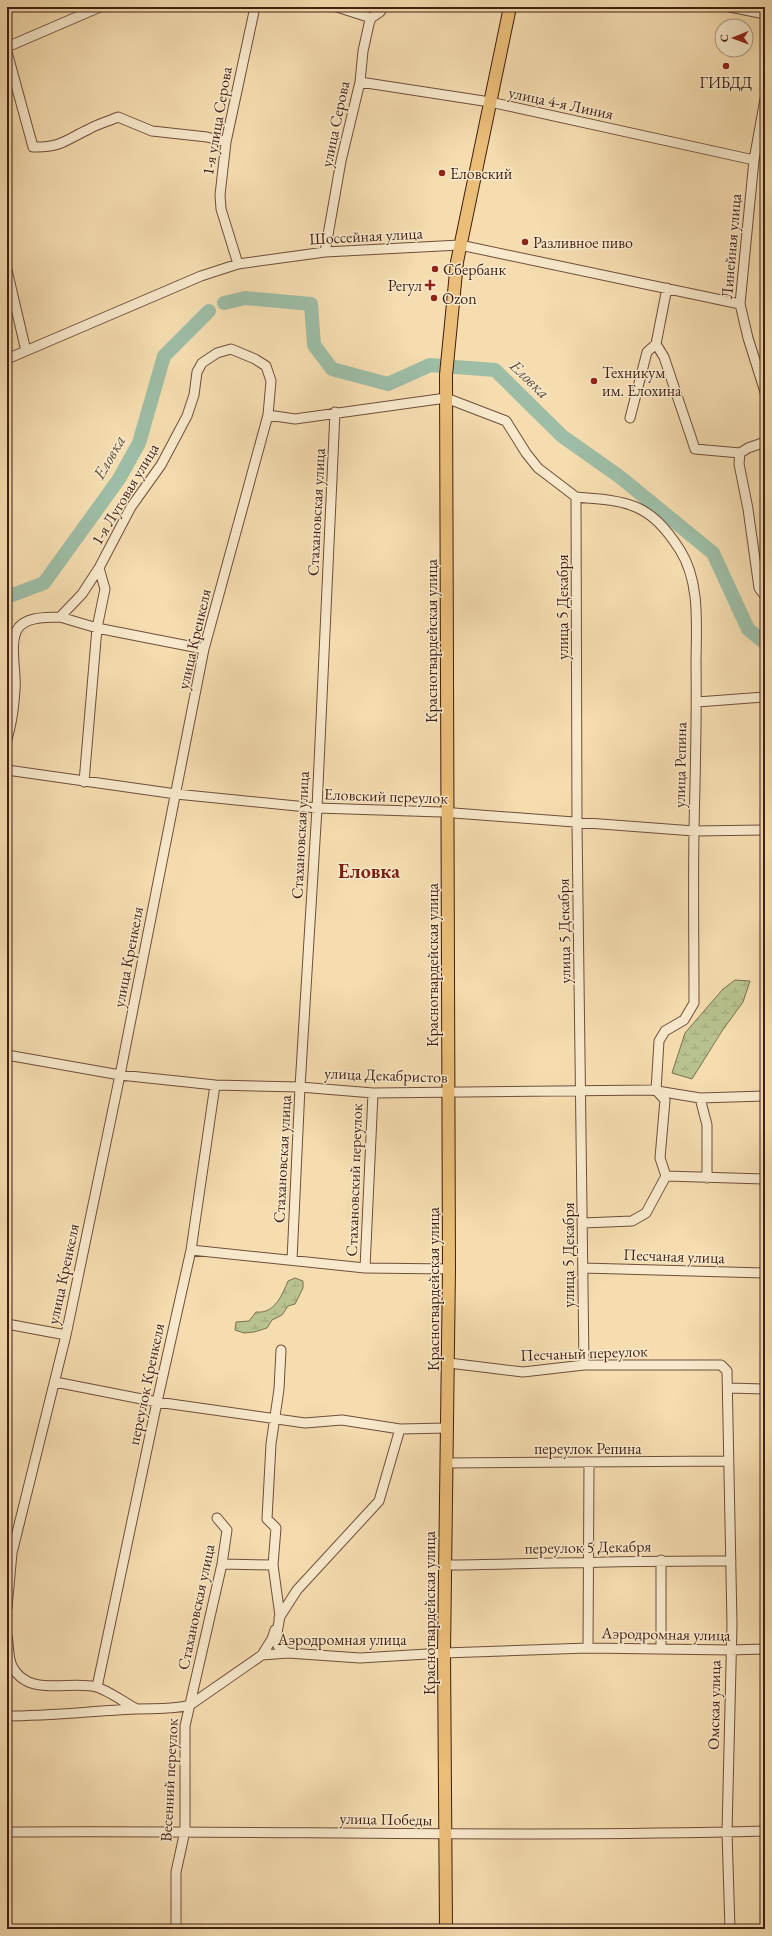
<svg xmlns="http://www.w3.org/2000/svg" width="772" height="1936" font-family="'EB Garamond',serif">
<defs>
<pattern id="wetland-marsh" width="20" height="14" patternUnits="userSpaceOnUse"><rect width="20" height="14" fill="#b7c28e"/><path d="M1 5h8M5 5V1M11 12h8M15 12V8" fill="none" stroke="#9fa67a"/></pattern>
</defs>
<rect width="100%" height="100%" fill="#f5ddb0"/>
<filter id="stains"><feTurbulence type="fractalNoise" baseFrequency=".005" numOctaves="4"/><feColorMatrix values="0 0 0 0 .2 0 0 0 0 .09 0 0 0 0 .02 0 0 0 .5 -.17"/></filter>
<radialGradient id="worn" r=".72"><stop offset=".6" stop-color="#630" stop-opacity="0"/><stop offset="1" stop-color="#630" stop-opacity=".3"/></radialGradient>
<path fill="url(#wetland-marsh)" stroke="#7c7050" d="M735 980 750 981 743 1002 722 1031 692 1079 672 1073 685 1033 723 989Z
M295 1278 303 1281V1288L295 1304 288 1306 282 1315 272 1320 267 1328 254 1332 244 1333 235 1330 236 1322 249 1321 256 1312C275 1314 282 1295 288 1281Z"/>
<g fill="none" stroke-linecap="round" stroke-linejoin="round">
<path stroke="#9dbda6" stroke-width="14" d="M224 303 245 298 311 304 314 345 332 369 388 384 430 365 495 370 562 436 620 477 713 553 748 629 765 643
M7 597 44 583 119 479 139 443 164 356 209 311"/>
<g stroke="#6e4e3a" stroke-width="11">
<path id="minor" d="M337 7 371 18
M730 7 765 14
M7 47 100 7
M7 52 33 147C60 148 66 140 89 129 98 124 109 121 118 117L152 131 207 137 226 142
M360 82 490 102 754 160
M765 99 754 160 740 304 748 338 765 392
M325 252 341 161 360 82 363 51 369 24 371 18 380 12 383 7
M238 264 221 209 220 195 226 142 255 7
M7 270 26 351
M656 344 664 357 695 449 740 453 748 448 765 442
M7 359 201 276 238 264 325 252 460 245 740 304
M268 415 295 419 446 398 506 421 526 453 538 468 576 497
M630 418 647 352 656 344 667 288
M740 453 739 464 748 509 759 588 765 596
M576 497 577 824 584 1365
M576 497C629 501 650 503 680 550 701 583 696 628 696 665 697 721 695 776 694 831 693 888 694 946 694 1003L684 1020 665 1031 659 1041 656 1090 665 1100 660 1158 666 1176
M60 617 97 628 204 649
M697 702 765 697
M7 739C12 723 14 707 15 690 17 674 8 640 19 627 29 616 48 618 60 617L82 594 99 568
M7 770 176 794 317 808 441 812 694 831 765 830
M7 1055 120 1075 215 1085 300 1087 373 1093 651 1090 700 1098 765 1096
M700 1098 707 1125V1178
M583 1223 632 1221 646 1213 666 1176 765 1179
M191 1250 365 1268 449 1269
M292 1260 300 1087 317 808 335 412
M365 1268 373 1093
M583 1268 765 1273
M7 1324 66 1335
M281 1350 279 1389 271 1444 267 1519 276 1528 273 1565 280 1616 277 1633 278 1646 288 1653
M449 1363 523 1372 584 1365H721L727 1371 732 1624 727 1832 730 1929
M55 1382 157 1402 305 1423 342 1420 400 1429 447 1428
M729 1388 765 1389
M446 1463 729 1461
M222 1564 273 1565
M445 1565C540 1564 636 1560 731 1561
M7 1608 12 1553 66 1335 120 1075 204 649 268 415 271 381 266 366 255 359 231 349 217 353 202 363 197 372 194 395 187 416 161 465 131 507 99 568 105 589 97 628 84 782
M279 1618 297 1590 379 1501 400 1429
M7 1636C9 1645 8 1658 12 1666 28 1698 70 1680 96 1687 108 1690 125 1703 137 1709
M588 1648 589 1463
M661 1649V1560
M262 1655 272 1639 275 1630
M97 1687 157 1402 191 1250 215 1085
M7 1716C50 1716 92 1711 135 1709 154 1708 172 1710 190 1705L262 1655 288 1653 360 1658 444 1653 588 1648 730 1650 765 1649
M7 1832C260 1830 512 1838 765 1831
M176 1929V1872L185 1831V1726L222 1564 227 1530 217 1518"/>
</g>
<g stroke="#411f13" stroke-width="14">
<path id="major" d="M446 1929 444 1653 449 1269 446 375 457 262 510 7"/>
</g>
<use href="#minor" stroke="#f8e9cc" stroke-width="9"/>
<use href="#major" stroke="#eabe78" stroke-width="12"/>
</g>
<g fill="#8f2418" stroke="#f8e9cc" stroke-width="1.5">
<circle cx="726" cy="66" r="4"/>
<circle cx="442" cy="173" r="4"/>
<circle cx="525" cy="242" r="4"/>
<circle cx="435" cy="269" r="4"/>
<path d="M428 279h4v4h4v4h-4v4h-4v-4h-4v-4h4z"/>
<circle cx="434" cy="298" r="4"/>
<circle cx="594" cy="381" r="4"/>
</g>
<g text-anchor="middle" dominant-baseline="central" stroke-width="3" stroke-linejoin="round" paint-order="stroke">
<g font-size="16" fill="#411f13" stroke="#f8e9cc" text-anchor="start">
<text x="726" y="82" text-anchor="middle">ГИБДД</text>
<text x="450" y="173">Еловский</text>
<text x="533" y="242">Разливное пиво</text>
<text x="443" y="269">Сбербанк</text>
<text x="422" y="285" text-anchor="end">Регул</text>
<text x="442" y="298">Ozon</text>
<text x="602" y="372">Техникум<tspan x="602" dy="18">им. Елохина</tspan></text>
</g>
<g font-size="16" fill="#411f13" stroke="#f8e9cc">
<text transform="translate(561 103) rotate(12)">улица 4-я Линия</text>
<text transform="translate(217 121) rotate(-80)">1-я улица Серова</text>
<text transform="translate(335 124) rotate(-78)">улица Серова</text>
<text transform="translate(366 236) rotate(-3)">Шоссейная улица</text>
<text transform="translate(731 246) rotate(-85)">Линейная улица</text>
<text transform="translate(125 494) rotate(-59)">1-я Луговая улица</text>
<text transform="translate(316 512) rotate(-87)">Стахановская улица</text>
<text transform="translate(562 607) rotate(-90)">улица 5 Декабря</text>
<text transform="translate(194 639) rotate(-77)">улица Кренкеля</text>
<text transform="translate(431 641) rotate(-90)">Красногвардейская улица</text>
<text transform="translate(680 765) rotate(-89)">улица Репина</text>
<text transform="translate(386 796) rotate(2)">Еловский переулок</text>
<text transform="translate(300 835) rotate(-87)">Стахановская улица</text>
<text transform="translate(564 931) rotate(-91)">улица 5 Декабря</text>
<text transform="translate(128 957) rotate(-79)">улица Кренкеля</text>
<text transform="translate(432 965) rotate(-90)">Красногвардейская улица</text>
<text transform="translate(386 1075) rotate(2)">улица Декабристов</text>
<text transform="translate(282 1159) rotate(-87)">Стахановская улица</text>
<text transform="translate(354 1180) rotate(-88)">Стахановский переулок</text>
<text transform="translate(568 1255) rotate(-90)">улица 5 Декабря</text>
<text transform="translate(674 1256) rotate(2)">Песчаная улица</text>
<text transform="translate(63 1274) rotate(-78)">улица Кренкеля</text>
<text transform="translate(433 1289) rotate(-90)">Красногвардейская улица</text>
<text transform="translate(584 1353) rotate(-2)">Песчаный переулок</text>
<text transform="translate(146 1384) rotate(-78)">переулок Кренкеля</text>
<text x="588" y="1448">переулок Репина</text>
<text transform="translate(588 1547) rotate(-1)">переулок 5 Декабря</text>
<text transform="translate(196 1607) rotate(-78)">Стахановская улица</text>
<text transform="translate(429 1613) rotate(-90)">Красногвардейская улица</text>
<text transform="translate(666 1634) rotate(1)">Аэродромная улица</text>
<text x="342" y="1639">Аэродромная улица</text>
<text transform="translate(714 1705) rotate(-89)">Омская улица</text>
<text transform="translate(169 1780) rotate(-87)">Весенний переулок</text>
<text transform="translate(386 1819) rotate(1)">улица Победы</text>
</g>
<g font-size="17" font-style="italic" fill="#5d4e3f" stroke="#f8e9cc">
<text transform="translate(530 379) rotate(44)">Еловка</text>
<text transform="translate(109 457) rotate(-60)">Еловка</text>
</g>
<g font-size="20" font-weight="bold" fill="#7a1f14" stroke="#f8e9cc">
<text x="369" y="871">Еловка</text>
</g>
</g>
<rect width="772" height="1936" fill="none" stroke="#f5ddb0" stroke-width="24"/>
<rect x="8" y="8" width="756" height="1920" fill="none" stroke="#411f13" stroke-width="2"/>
<rect x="12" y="12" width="748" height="1912" fill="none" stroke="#411f13"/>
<g transform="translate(734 38) rotate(269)"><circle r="19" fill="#f8e9cc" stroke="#af9882"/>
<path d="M0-3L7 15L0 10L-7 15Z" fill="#8f2418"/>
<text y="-6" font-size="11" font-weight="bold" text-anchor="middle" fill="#411f13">С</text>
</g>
<rect width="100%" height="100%" filter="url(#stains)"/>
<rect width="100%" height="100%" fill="url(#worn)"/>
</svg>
